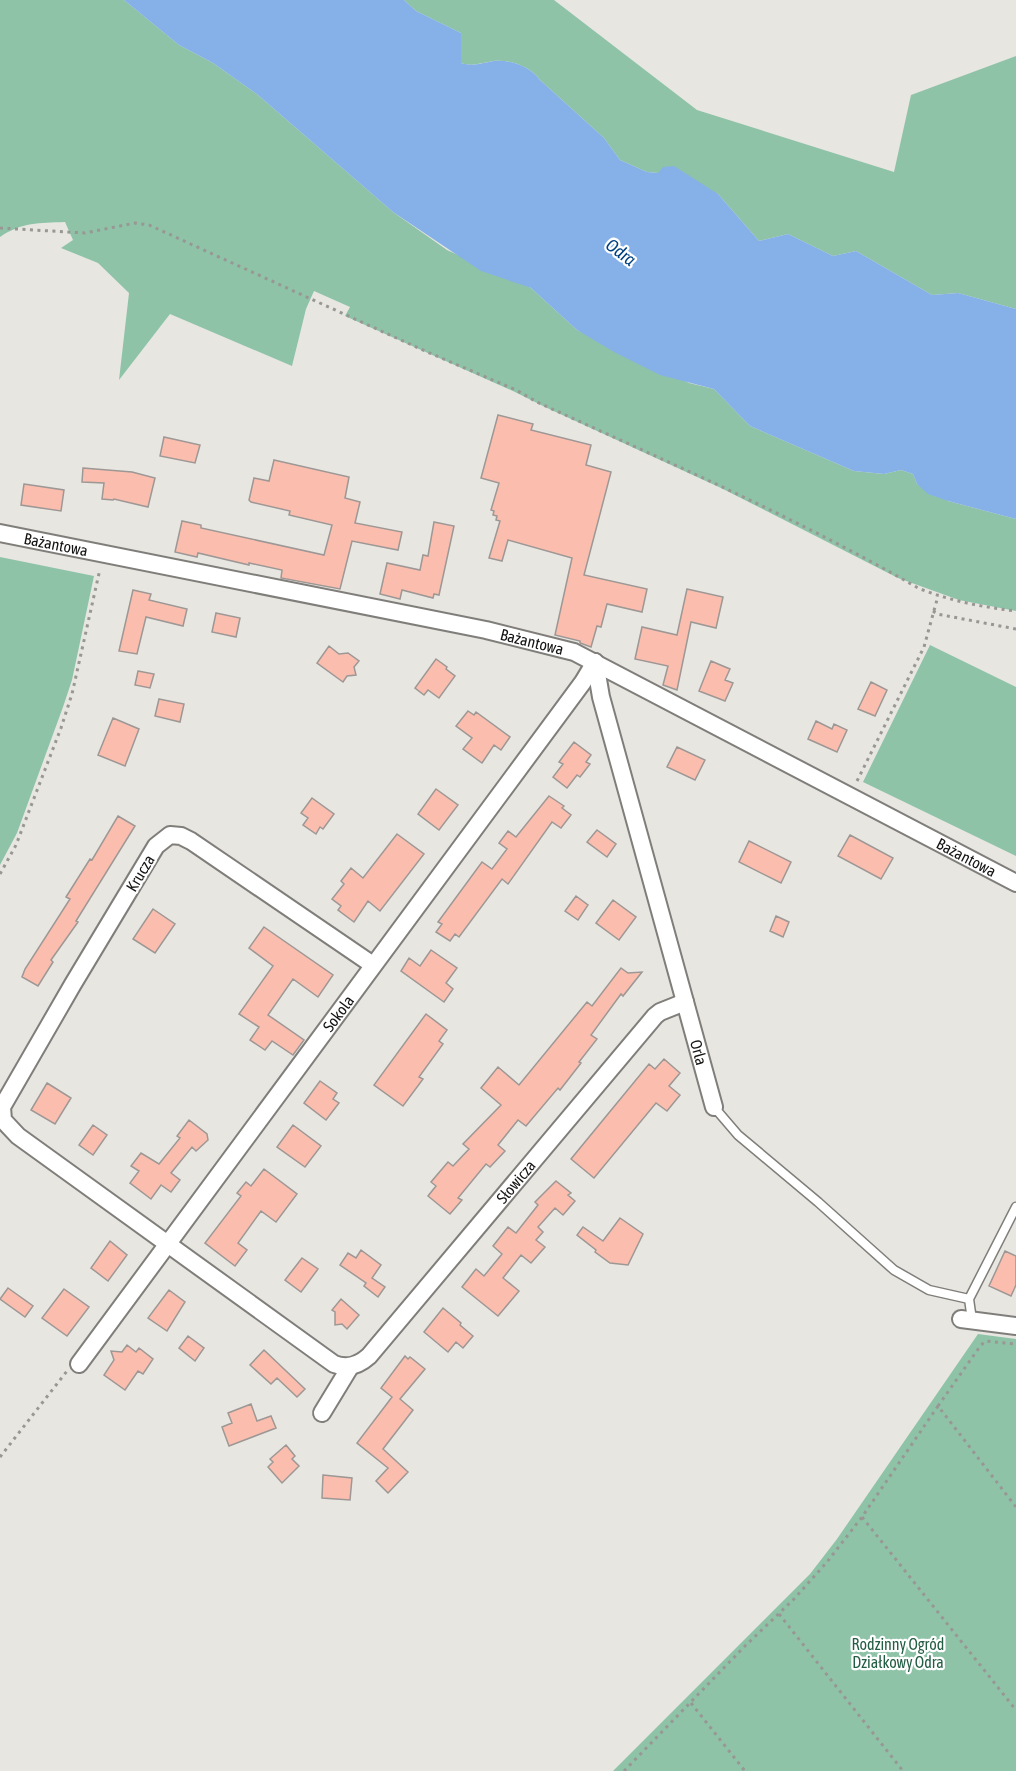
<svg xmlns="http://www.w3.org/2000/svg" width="1016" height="1771" font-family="'Asap Condensed',sans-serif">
<rect width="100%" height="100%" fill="#e8e6e1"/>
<path fill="#8ec3a8" d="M0 0H124L179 45 213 63 258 95 393 212 447 250 531 288 577 330 689 383 714 389 750 426 854 471 884 474 901 470 913 474 917 484 948 501 1016 519V611L959 600 898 578 721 488 545 407 513 391 345 316 350 307 314 291 306 309 292 366 170 314 119 380 129 293 98 263 61 248 73 240 65 222C39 223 22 222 0 237Z
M404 0H554L697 110 894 172 911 95 1016 56V309L958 293 932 295 856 251 833 256 788 234 759 241 718 194 658 173 647 172 620 160 604 138 540 80C531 67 510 59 493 61 481 63 473 67 461 63V33L416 11Z
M0 557 94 576 72 680 63 707 17 833 0 865Z
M930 645 1016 687V856L863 782Z
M978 1334 1016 1339V1771H613L810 1574 837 1539Z"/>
<path fill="#86b1e8" d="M124 0H404L416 11 461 33V63C474 67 481 63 494 61 510 59 531 67 540 80L604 138 620 160 647 172 658 173 663 167 674 166 718 194 759 241 788 234 833 256 856 251 932 295 958 293 1016 309V519L948 501 928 494 917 484 913 474 901 470 884 474 854 471 750 426 714 389 660 375 614 352 577 330 531 288 481 271 393 212 258 95 213 63 179 45Z"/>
<path fill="#fbbeae" stroke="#9d9795" stroke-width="1.5" d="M498 415 533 424 531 430 591 445 586 465 611 472 584 575 647 589 642 612 607 604 601 627 597 626 591 647 580 643V641L555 635 572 558 508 540 502 561 489 558 500 521 496 520 497 516 493 515 494 511 491 510 499 483 481 478Z
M164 437 200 445 195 463 160 456Z
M274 460 349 477 345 498 360 502 355 523 402 532 398 550 352 541 340 589 281 578 282 570 249 563V565L198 553 197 557 175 552 182 521 201 525V528L324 555 332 525 289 515 290 511 251 502 249 500 254 478 269 481Z
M83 468 132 472 155 478 148 507 114 499 113 500 102 499 104 483 82 482Z
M24 484 64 490 61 511 21 505Z
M434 522 454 526 439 595 434 594 433 598 402 590 400 599 380 594 387 563 420 570 423 555 428 556Z
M687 589 723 597 716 628 691 622 677 690 663 685 668 666 635 659 642 627 677 635Z
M133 590 151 594 149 600 187 609 183 626 146 617 137 654 119 651Z
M216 613 240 618 236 637 212 632Z
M329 646 339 654 348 653 359 661 354 667 356 675 347 676 343 682 317 663Z
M436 659 447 667 446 669 455 676 439 698 428 690 424 695 415 688Z
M711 661 730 669 725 680 733 683 725 701 699 691Z
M138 671 154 674 150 688 135 685Z
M871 682 887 690 875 716 858 709Z
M159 699 184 704 180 722 155 716Z
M468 711 474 715 476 712 510 737 501 750 494 745 482 763 463 749 472 738 456 726Z
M113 718 139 729 125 766 98 755Z
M816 721 832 729 834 724 847 730 837 752 808 739Z
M574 742 591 755 586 762 590 764 580 777 577 775 567 788 553 777 563 764 559 762Z
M677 747 705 760 695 780 667 767Z
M436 789 458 805 439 830 418 814Z
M549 796 564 806 562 808 571 815 561 828 552 822 508 884 502 879 459 937 455 934 450 941 436 932 442 924 438 922 482 862 492 869 507 849 499 843 508 831 516 837Z
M312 798 334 814 323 829 320 827 316 834 303 825 308 818 301 813Z
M118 816 135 826 76 921 78 922 51 960 53 962 38 986 22 977 25 969 70 899 66 897 90 859 92 860Z
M597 830 616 844 607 857 587 842Z
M397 834 424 854 380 911 368 901 354 922 338 910 341 906 332 899 344 884 341 881 351 868 363 878Z
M850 835 893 858 881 879 838 856Z
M749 841 791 862 781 883 739 862Z
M576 896 588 905 578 920 565 911Z
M613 900 636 917 619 940 596 923Z
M153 909 175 924 155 953 133 939Z
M776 916 789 922 783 937 770 931Z
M264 927 333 975 318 997 293 979 268 1015 304 1040 293 1055 272 1041 265 1050 250 1040 259 1027 239 1014 273 966 249 948Z
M431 950 457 968 446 983 453 989 444 1002 401 971 409 958 420 966Z
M621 968 628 973 642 972 623 996 621 994 591 1035 597 1039 579 1062 581 1063 560 1090 558 1088 526 1126 518 1120 498 1145 505 1151 490 1167 486 1164 458 1198 462 1200 450 1214 428 1196 436 1186 431 1182 448 1162 453 1166 469 1149 463 1144 501 1105 481 1088 498 1067 519 1085 587 1002 592 1006Z
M426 1014 447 1030 439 1041 443 1044 419 1077 423 1079 403 1106 374 1085Z
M664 1059 680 1073 669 1086 680 1095 667 1111 656 1103 594 1178 571 1159 649 1064 655 1069Z
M320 1081 337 1093 333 1099 339 1103 326 1120 304 1103Z
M47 1083 71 1098 55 1124 31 1110Z
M189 1120 207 1134 208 1140 196 1151 192 1147 171 1173 180 1180 171 1192 161 1185 151 1199 130 1183 139 1171 131 1166 141 1153 159 1164 180 1138 177 1136Z
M93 1125 107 1135 93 1155 79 1145Z
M293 1125 321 1146 305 1167 277 1147Z
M264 1169 297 1194 276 1222 261 1211 238 1243 247 1250 235 1266 205 1243 241 1196 237 1193 246 1182 251 1186Z
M556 1181 571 1193 568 1195 575 1201 563 1215 555 1208 538 1227 543 1232 536 1240 545 1247 531 1263 521 1255 503 1278 519 1291 498 1316 462 1287 476 1269 484 1276 502 1254 493 1246 508 1227 516 1233 538 1205 535 1202Z
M620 1218 643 1234 628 1265 610 1263 595 1252 596 1250 577 1235 583 1227 603 1241Z
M110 1241 127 1255 108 1281 91 1268Z
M361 1250 381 1265 372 1278 385 1287 378 1297 364 1286 366 1283 340 1265 348 1253 356 1258Z
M1005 1251 1016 1256V1285L1011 1296 989 1286Z
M302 1258 318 1269 301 1292 285 1280Z
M8 1288 33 1306 25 1317 0 1299Z
M64 1289 89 1307 67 1336 42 1318Z
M169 1290 185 1302 167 1331 148 1318Z
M341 1299 359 1315 347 1329 342 1324 335 1325V1312L332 1310Z
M443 1308 461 1323 460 1325 473 1336 463 1348 456 1342 448 1352 424 1332Z
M188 1336 204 1348 195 1361 179 1348Z
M127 1345 136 1352 139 1348 153 1359 143 1374 138 1371 125 1390 104 1375 114 1360 111 1351 122 1352Z
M264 1350 305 1389 297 1397 277 1378 271 1384 250 1365Z
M405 1356 408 1359 410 1357 425 1369 400 1399 413 1410 383 1449 408 1472 388 1493 376 1481 388 1468 357 1443 392 1397 381 1388Z
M251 1404 257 1421 271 1416 276 1428 229 1446 222 1427 232 1423 228 1413Z
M286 1445 295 1456 292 1459 299 1466 282 1483 268 1467 273 1462 270 1459Z
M323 1475 352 1478 350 1500 322 1498Z"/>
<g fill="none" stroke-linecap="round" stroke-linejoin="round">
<g stroke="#807e7a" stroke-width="11">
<path id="service" d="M714 1107 738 1135 818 1202 894 1270 929 1290 969 1299 972 1320
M969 1299 1016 1207"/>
</g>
<g stroke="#807e7a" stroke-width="20">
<g id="minor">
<path id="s1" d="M0 533 486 630 574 652 1016 883"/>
<path id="s2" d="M595 662 601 697 714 1107"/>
<path id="s3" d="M373 965 191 841 181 836 170 835 156 846 73 984 2 1107 3 1120 18 1136 334 1364C347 1369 358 1366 369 1356L655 1016 660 1012 685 1002"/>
<path d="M961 1319 1016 1326"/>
<path id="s4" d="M79 1364 583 682 595 662"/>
<path d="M322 1413 350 1367"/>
</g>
</g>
<path stroke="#989793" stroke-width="3" stroke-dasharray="3 4.5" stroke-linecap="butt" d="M0 228 85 233 135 223 149 225 425 351 516 390 537 402C665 461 796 517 918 588 950 601 982 607 1016 611
M933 611 937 614 1016 629
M857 781 924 647 938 596
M0 874 16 845 61 728 72 694 100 569
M938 1406 981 1345 986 1341 1016 1344
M0 1457 67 1371
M862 1517 1016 1710
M779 1614 903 1771
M691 1703 745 1771
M624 1771 745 1646 794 1599 827 1562 862 1517 938 1406 1016 1507"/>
<use href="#service" stroke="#fff" stroke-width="8"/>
<use href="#minor" stroke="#fff" stroke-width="16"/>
</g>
<g text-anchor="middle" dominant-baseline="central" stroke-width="4.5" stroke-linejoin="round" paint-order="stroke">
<g font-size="16" fill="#151413" stroke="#fff">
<text stroke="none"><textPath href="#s1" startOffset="57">Bażantowa</textPath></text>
<text stroke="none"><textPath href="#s1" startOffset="543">Bażantowa</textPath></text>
<text stroke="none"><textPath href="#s1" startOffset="1029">Bażantowa</textPath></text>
<text transform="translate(140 873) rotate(-59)">Krucza</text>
<text stroke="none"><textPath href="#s4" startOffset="436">Sokola</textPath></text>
<text stroke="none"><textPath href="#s2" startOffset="404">Orla</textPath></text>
<text stroke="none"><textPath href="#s3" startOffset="1254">Słowicza</textPath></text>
</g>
<g font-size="16" fill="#235d43" stroke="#fff">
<text x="898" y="1644">Rodzinny Ogród<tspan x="898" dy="18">Działkowy Odra</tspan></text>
</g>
<g font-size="18" font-style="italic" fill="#014181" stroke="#fff">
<text transform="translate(621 252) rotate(37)">Odra</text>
</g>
</g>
</svg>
